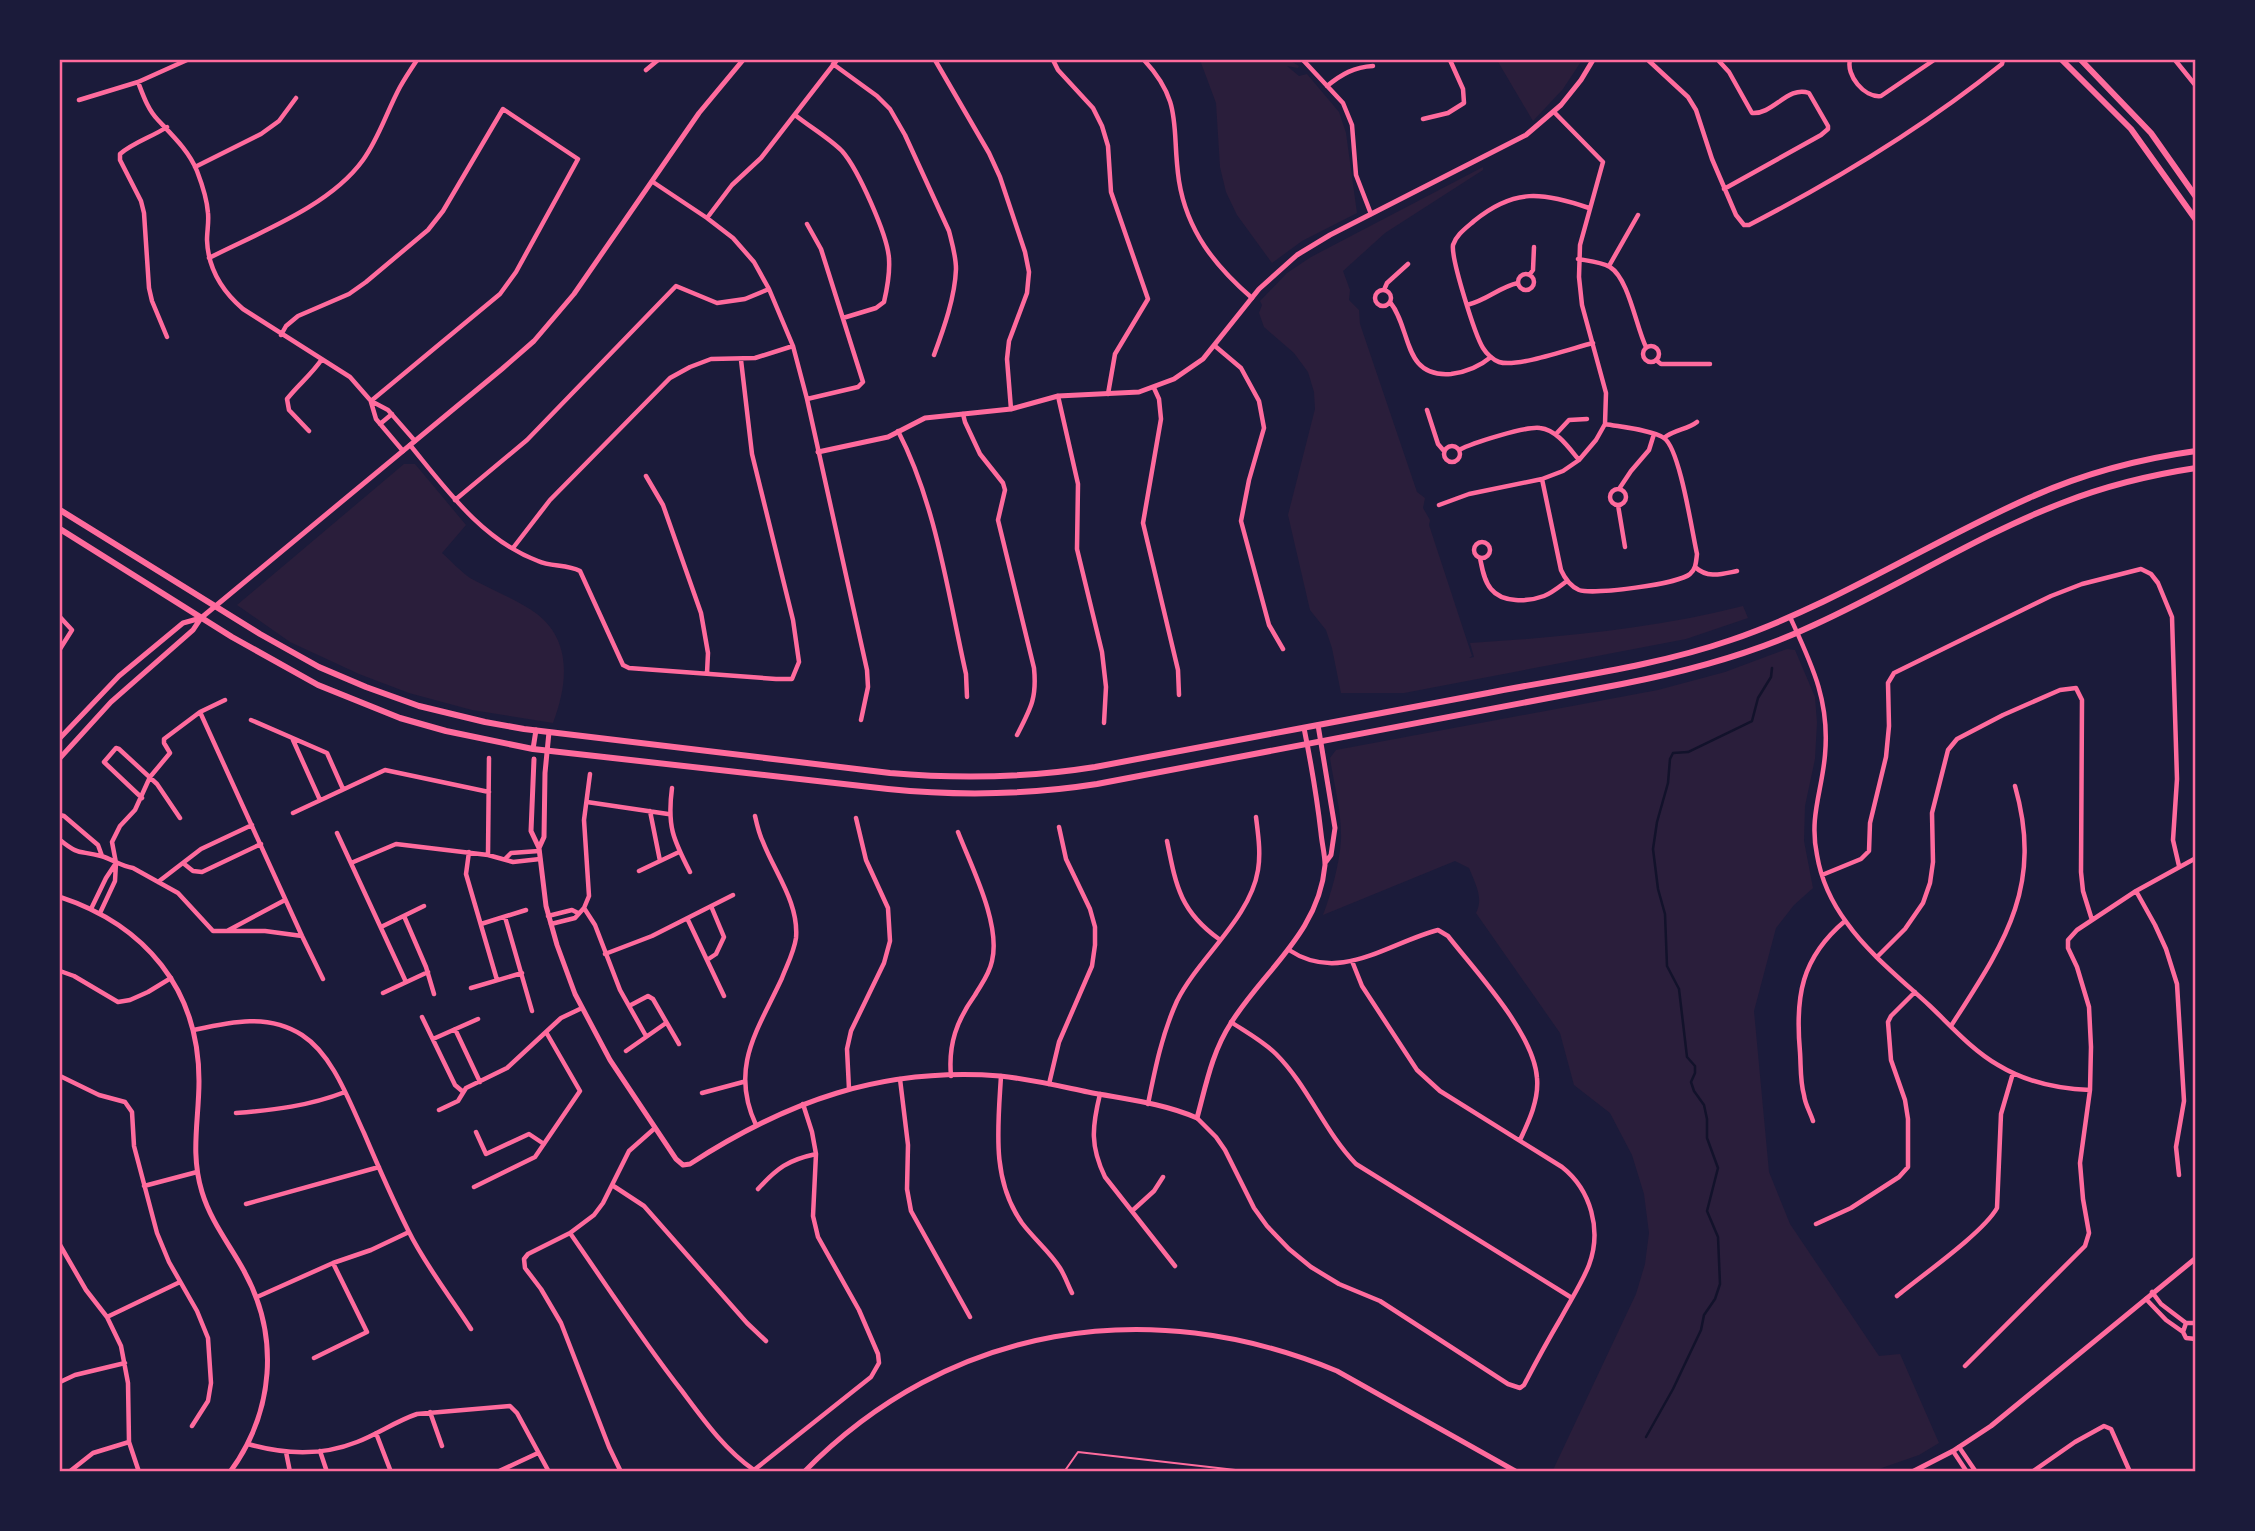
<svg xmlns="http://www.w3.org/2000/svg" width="2255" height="1531" font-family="'DM Sans',sans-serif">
<rect width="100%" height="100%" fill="#1b1b3a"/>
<path fill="#2a1e3b" d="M1200 60H1289L1299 66 1298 68 1287 66 1299 76 1307 74 1339 112 1346 133 1357 213 1302 241 1272 263 1237 215 1226 192 1220 167 1216 103Z
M1497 60H1582L1563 89 1533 121Z
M1483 167V170L1385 233 1343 271 1350 290 1349 300 1359 310 1360 324 1417 492 1425 498 1423 508 1430 520 1429 525 1472 656 1469 658 1474 657 1470 643C1562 637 1653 629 1743 606L1748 618 1686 639 1404 693H1341L1332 648 1326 630 1310 610 1288 515 1315 409 1314 392 1308 372 1294 353 1264 327 1259 313 1262 305 1260 301 1287 273 1311 257Z
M404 464H415L466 525 442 553C451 561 460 571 470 578 491 590 519 600 537 614 573 642 567 686 553 723L472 710 409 693 359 674 290 642 237 605Z
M1787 649 1795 650 1815 697 1817 723 1815 759 1805 806 1804 841 1813 888 1794 905 1776 928 1754 1011 1769 1172 1790 1224 1879 1356 1900 1354 1939 1443 1919 1455 1873 1471 1553 1470 1636 1294 1645 1264 1649 1233 1644 1194 1632 1155 1610 1113 1574 1085 1560 1033 1476 913C1484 898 1475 883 1469 868L1455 861 1323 915C1332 891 1339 866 1341 840 1342 813 1334 785 1330 758L1336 750 1658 690 1725 672Z"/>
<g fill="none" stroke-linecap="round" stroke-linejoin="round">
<path stroke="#12122b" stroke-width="2.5" d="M1646 1437 1673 1389 1701 1330 1704 1315 1715 1299 1720 1284 1718 1237 1707 1211 1718 1168 1707 1138V1119L1704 1105 1694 1091 1691 1082 1695 1073V1066L1687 1057 1679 989 1667 966 1665 914 1658 889 1653 849 1657 822 1668 783 1670 759 1673 753 1688 752 1752 721 1758 698 1771 677 1772 668"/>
<path stroke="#ff6b9d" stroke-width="2" d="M1064 1472 1078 1452 1253 1472"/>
<path stroke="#ff6b9d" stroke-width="4.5" d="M935 60 989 153 1000 177 1025 252 1029 272 1027 293 1009 341 1007 359 1011 409
M1053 60 1058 70 1093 108 1102 126 1108 146 1111 192 1148 299 1115 354 1108 394
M1144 60C1184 103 1171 128 1179 181 1187 231 1215 266 1252 298
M1303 60 1343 103 1352 125 1356 175 1371 214
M1648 60 1688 97 1696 110 1712 159 1736 215 1744 225H1749C1838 179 1924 127 2002 64L2003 60
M1718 60 1729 72 1752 113C1773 115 1788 85 1809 93L1828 126V129L1821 135 1724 189
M1850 60C1846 75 1864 98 1881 96L1934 60
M2175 60 2196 86
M833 64 877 96 890 109 905 135 949 231C952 243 956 256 956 269 955 297 944 328 934 355
M646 70 658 60
M138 82C143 95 148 110 158 120 173 136 189 151 197 171 202 184 207 199 208 213 209 222 207 231 207 240 208 269 222 291 243 309L350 377 371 401 388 410 415 441
M1327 86C1342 74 1354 67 1373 66
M79 100 138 82 187 60
M795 115C810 127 829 138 842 151 858 169 888 236 889 259 890 273 887 289 884 302L876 308 843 318
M1423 119 1448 113 1464 103 1463 89 1450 60
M167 127C152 137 134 142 120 154V160L141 201 144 213 149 288 152 301 167 337
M195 167 261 134 279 121 296 98
M653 182 707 218 733 238 754 262 769 289 793 346 807 399 867 670 868 687 861 720
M1589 208C1543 192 1514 188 1474 221 1466 228 1456 235 1453 245 1451 259 1475 335 1483 348 1486 353 1493 360 1499 362 1517 368 1573 348 1593 343
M707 218 732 185 761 158 837 60
M209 258C260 232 330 206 363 160 379 138 387 111 400 87 405 78 411 69 417 60
M1578 259C1589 261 1601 262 1610 267 1629 279 1636 327 1646 347
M1609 266 1638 215
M1518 282a8 8 0 1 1 16 0a8 8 0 1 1-16 0Z
M1530 274 1533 270 1534 247
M1375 298a8 8 0 1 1 16 0a8 8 0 1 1-16 0Z
M1384 290 1387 283 1408 264
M1390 302C1412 329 1402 378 1451 374 1467 372 1479 367 1491 357
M1467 305C1488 300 1499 287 1518 283
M281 335 286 326 298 316 349 294 366 282 428 230 443 211 503 109 578 159 516 272 500 294 371 401
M1643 354a8 8 0 1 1 16 0a8 8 0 1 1-16 0Z
M1215 346 1241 368 1259 401 1264 428 1249 480 1241 521 1269 625 1283 649
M1656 360 1661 364H1710
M1154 388 1159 399 1161 419 1143 523 1178 670 1179 695
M1058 396 1078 484 1077 549 1102 652 1106 687 1104 723
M807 399 858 387 863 382 821 249 807 224
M371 402 376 419 403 451
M1427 410 1438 444 1444 451
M963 414 965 422 980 454 1003 483 1005 490 998 520 1034 668C1037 698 1031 708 1017 735
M380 424 392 414
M309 431 289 410 287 399C298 385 312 374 322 359
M898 431C936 504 948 594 966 674L967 697
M1556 434 1569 420 1587 419
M1664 438C1675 429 1687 430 1697 422
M410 445C446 489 482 540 538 561 551 567 567 564 580 571L623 665 629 668 776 679H792L799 662 793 620 752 454 741 360
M1444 454a8 8 0 1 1 16 0a8 8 0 1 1-16 0Z
M1459 450C1472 443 1526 426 1540 428 1557 430 1569 448 1579 460
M646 476 663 505 701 613 708 653 707 673
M1542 479 1561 570C1565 579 1570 586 1579 590 1593 595 1679 584 1690 574 1696 569 1696 562 1697 554 1692 532 1680 449 1664 438 1652 430 1621 427 1605 424
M1610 497a8 8 0 1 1 16 0a8 8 0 1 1-16 0Z
M1619 489 1631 471 1649 450 1654 434
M455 500 527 440 676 286 717 303 745 299 769 289
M1439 505 1469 494 1542 479 1563 471 1579 460 1596 440 1605 424 1606 393 1582 305 1579 277 1580 245 1603 162 1554 112
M1618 505 1625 547
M1474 550a8 8 0 1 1 16 0a8 8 0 1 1-16 0Z
M513 548 550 500 670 378 690 367 711 359 755 358 793 346
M1480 558C1482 568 1484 581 1491 589 1502 603 1528 602 1544 596 1552 593 1559 587 1567 581
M1695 567C1708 579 1722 574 1737 571
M60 617 72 630 60 649
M1790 617C1812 665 1830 701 1825 755 1822 791 1809 817 1817 855 1821 879 1832 903 1847 923 1868 953 1903 981 1930 1006 1951 1026 1972 1050 1998 1065 2026 1082 2058 1089 2090 1090
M200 712 302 936 323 979
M251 720 327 753 343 789
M293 740 320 800
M590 774 584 820 589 896 584 908 595 925 620 990 646 1036
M672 788C667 826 673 839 690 872
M142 798 104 762 116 748 119 749 157 784 180 818
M587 802 668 814
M650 811 660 861
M293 813 385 770 489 792
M60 815 64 816 98 845 102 856
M755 816C757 825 759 834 763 842 775 873 799 903 796 938 794 952 787 965 782 978 758 1030 729 1067 756 1125
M337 833 406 982
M60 840C80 856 78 850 101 856 112 859 121 866 133 868L178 893 213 931H265L302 936
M1167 841C1176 886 1180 911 1219 939
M469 852 466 874 497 980
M488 855 489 758
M505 859 511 853 539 851
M183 863 193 871 202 872 261 844
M351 863 396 844 488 855 513 862 540 859
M639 871 679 852
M1822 875 1861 859 1869 851 1870 823 1886 757 1889 726 1888 683 1894 673 2051 596 2082 584 2141 569 2151 574 2158 583 2172 617 2177 779 2173 840 2179 866
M158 882 201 849 252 825
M2136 891 2155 925 2166 949 2177 984 2184 1101 2176 1147 2179 1175
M91 909 106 878 116 863
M100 913 115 881 116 863 112 842 120 826 135 810 150 777 170 753 164 743V739L200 712 225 700
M404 916 426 967 434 994
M548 916 572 910 578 913
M505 917 532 1011
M688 920 724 996
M481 924 526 910
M551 924 575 918 584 908
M381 927 424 906
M227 931 285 900
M1289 950C1340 984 1388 943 1438 930L1448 936C1476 972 1534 1033 1537 1078 1539 1100 1529 1121 1520 1140
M605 954 652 936 733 895
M1878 956 1905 929 1923 903 1930 883 1933 862 1932 813 1948 750 1957 739 2003 715 2060 690 2076 688 2082 700 2081 872 2083 891 2092 920
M707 960 716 954 724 937 711 906
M60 971 74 976 118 1002 130 1000 148 992 171 978
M471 988 522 973
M383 993 428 972
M629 1006 648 996 653 999 679 1044
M422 1017 455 1085 462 1091
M1231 1022C1246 1032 1263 1041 1276 1054 1308 1086 1324 1131 1356 1164L1572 1298
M1951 1026C2003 945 2044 888 2015 786
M455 1029 480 1082
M194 1030C230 1022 268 1013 302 1035 333 1055 349 1101 364 1133 378 1166 392 1198 408 1230 425 1265 450 1296 471 1329
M433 1039 478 1019
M626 1051 666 1023
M60 1076 99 1095 125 1102 132 1112 134 1146 157 1233 169 1262 197 1311 208 1338 211 1383 208 1401 192 1426
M951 1076C948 1044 957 1020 975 995 982 983 989 975 992 961 1001 924 972 868 958 832
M1001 1076C998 1127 991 1179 1022 1223 1034 1239 1050 1252 1060 1268 1065 1276 1068 1285 1072 1293
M900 1079 908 1145 907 1189 911 1211 970 1317
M1049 1084 1059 1042 1092 966 1095 945V927L1090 909 1066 859 1059 827
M849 1089 847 1049 851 1031 884 963 890 941 888 908 866 860 856 818
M702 1093 743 1082
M1100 1094C1092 1127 1090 1146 1105 1177L1175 1266
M1148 1104C1155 1069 1162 1034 1177 1001 1199 957 1250 919 1258 870 1261 852 1258 834 1256 817
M439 1110 458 1101 466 1088 507 1068 561 1018 582 1008
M236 1113C274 1110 309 1106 345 1092
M1197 1118 1216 1137 1225 1150 1254 1208 1267 1226 1289 1249 1311 1267 1339 1284 1380 1301 1508 1384 1520 1388 1524 1385C1536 1362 1548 1340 1561 1318 1570 1301 1582 1283 1589 1265 1602 1230 1591 1190 1562 1167L1440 1091 1417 1070 1362 986 1352 961
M1813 1121C1810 1112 1805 1104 1804 1095 1800 1081 1801 1066 1800 1052 1795 997 1801 958 1845 921
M476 1132 486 1154 529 1134 544 1144
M612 1185 644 1206 747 1323 766 1341
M144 1186 197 1172
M474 1187 535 1157 580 1091 546 1032
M758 1189C777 1168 788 1160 816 1154
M246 1204 379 1167
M1132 1211 1154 1191 1163 1177
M1816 1224 1851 1208 1899 1177 1908 1167V1119L1905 1100 1891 1060 1888 1022 1891 1016 1915 992
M570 1233C607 1286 642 1340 682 1391 703 1419 724 1449 754 1470L871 1377 879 1363 878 1354 859 1310 818 1237 813 1216 816 1154 812 1132 803 1104
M60 1245 86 1290 107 1317 121 1346 128 1383 129 1442 139 1472
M2152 1292 2161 1304 2186 1323
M1897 1296C1921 1276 1983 1233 1997 1208L2001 1114 2013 1073
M257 1297 333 1263 371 1250 409 1232
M2146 1299 2166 1320 2183 1332
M107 1317 180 1282
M2196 1323H2186L2183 1332 2186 1338 2196 1339
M314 1358 367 1332 333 1263
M1965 1366 2085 1246 2089 1233 2083 1199 2080 1163 2090 1090 2091 1047 2089 1007 2077 967 2068 948V940L2077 930 2136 891 2196 858
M60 1382 75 1375 125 1363
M430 1412 442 1446
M376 1433 391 1472
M248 1444C283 1454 322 1456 357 1442 378 1434 396 1421 417 1414L510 1406 517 1413 549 1472
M1959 1447 1976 1472
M320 1451 327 1472
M1953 1451 1967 1472
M286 1452 290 1472
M69 1472 93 1453 129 1442
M497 1472 538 1453
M621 1472 609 1447 561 1323 541 1289 525 1268 524 1259 528 1254 570 1233 594 1215 603 1203 629 1151 655 1128
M2032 1472 2075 1442 2104 1426 2111 1429 2130 1472"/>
<path stroke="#ff6b9d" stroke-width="5" d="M818 452 888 437 925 418 1011 409 1058 396 1139 392 1174 379 1203 359 1259 289 1297 255 1330 235 1526 135 1561 105 1581 80 1593 60
M1318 725 1335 828 1331 855 1325 863
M533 749 536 730
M534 759 531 831 539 848 546 906 557 945 575 994 610 1060 676 1159 683 1165 690 1164C787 1101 882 1067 1000 1076 1030 1079 1059 1086 1088 1092 1124 1099 1163 1103 1197 1118 1206 1085 1212 1052 1231 1023 1264 970 1319 933 1325 865 1325 855 1322 844 1321 833 1317 798 1311 763 1304 728
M539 848 544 837 545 773 549 732
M60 897C145 925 199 989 199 1081 199 1120 190 1153 202 1192 211 1222 230 1245 244 1271 280 1336 274 1412 230 1472"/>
<path stroke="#ff6b9d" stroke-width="5" d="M60 738 119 676 183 623 201 618
M60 758 111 702 193 630 201 618 502 369 534 341 574 294 699 113 743 60
M804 1472C949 1324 1149 1293 1337 1371L1517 1472
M1912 1472 1953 1451 1991 1426 2196 1258"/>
<path stroke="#ff6b9d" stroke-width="6" d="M2062 60 2131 129 2196 220
M2081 60 2151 133 2196 197
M60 510 260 634 319 667 366 687 419 706 485 722 524 729 890 773C959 779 1026 778 1095 767 1226 743 1357 717 1488 693 1569 677 1653 667 1731 640 1836 604 1928 543 2029 498 2082 474 2138 459 2196 451
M60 529 232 637 318 685 400 718 446 731 533 749 888 789C958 796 1027 795 1097 784L1622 684C1689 671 1753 654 1814 625 1898 587 1976 536 2062 503 2105 486 2150 475 2196 468"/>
</g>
<rect width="2255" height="1531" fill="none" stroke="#1b1b3a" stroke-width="122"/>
<rect x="61" y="61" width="2133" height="1409" fill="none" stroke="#ff6b9d" stroke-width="2.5"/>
</svg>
